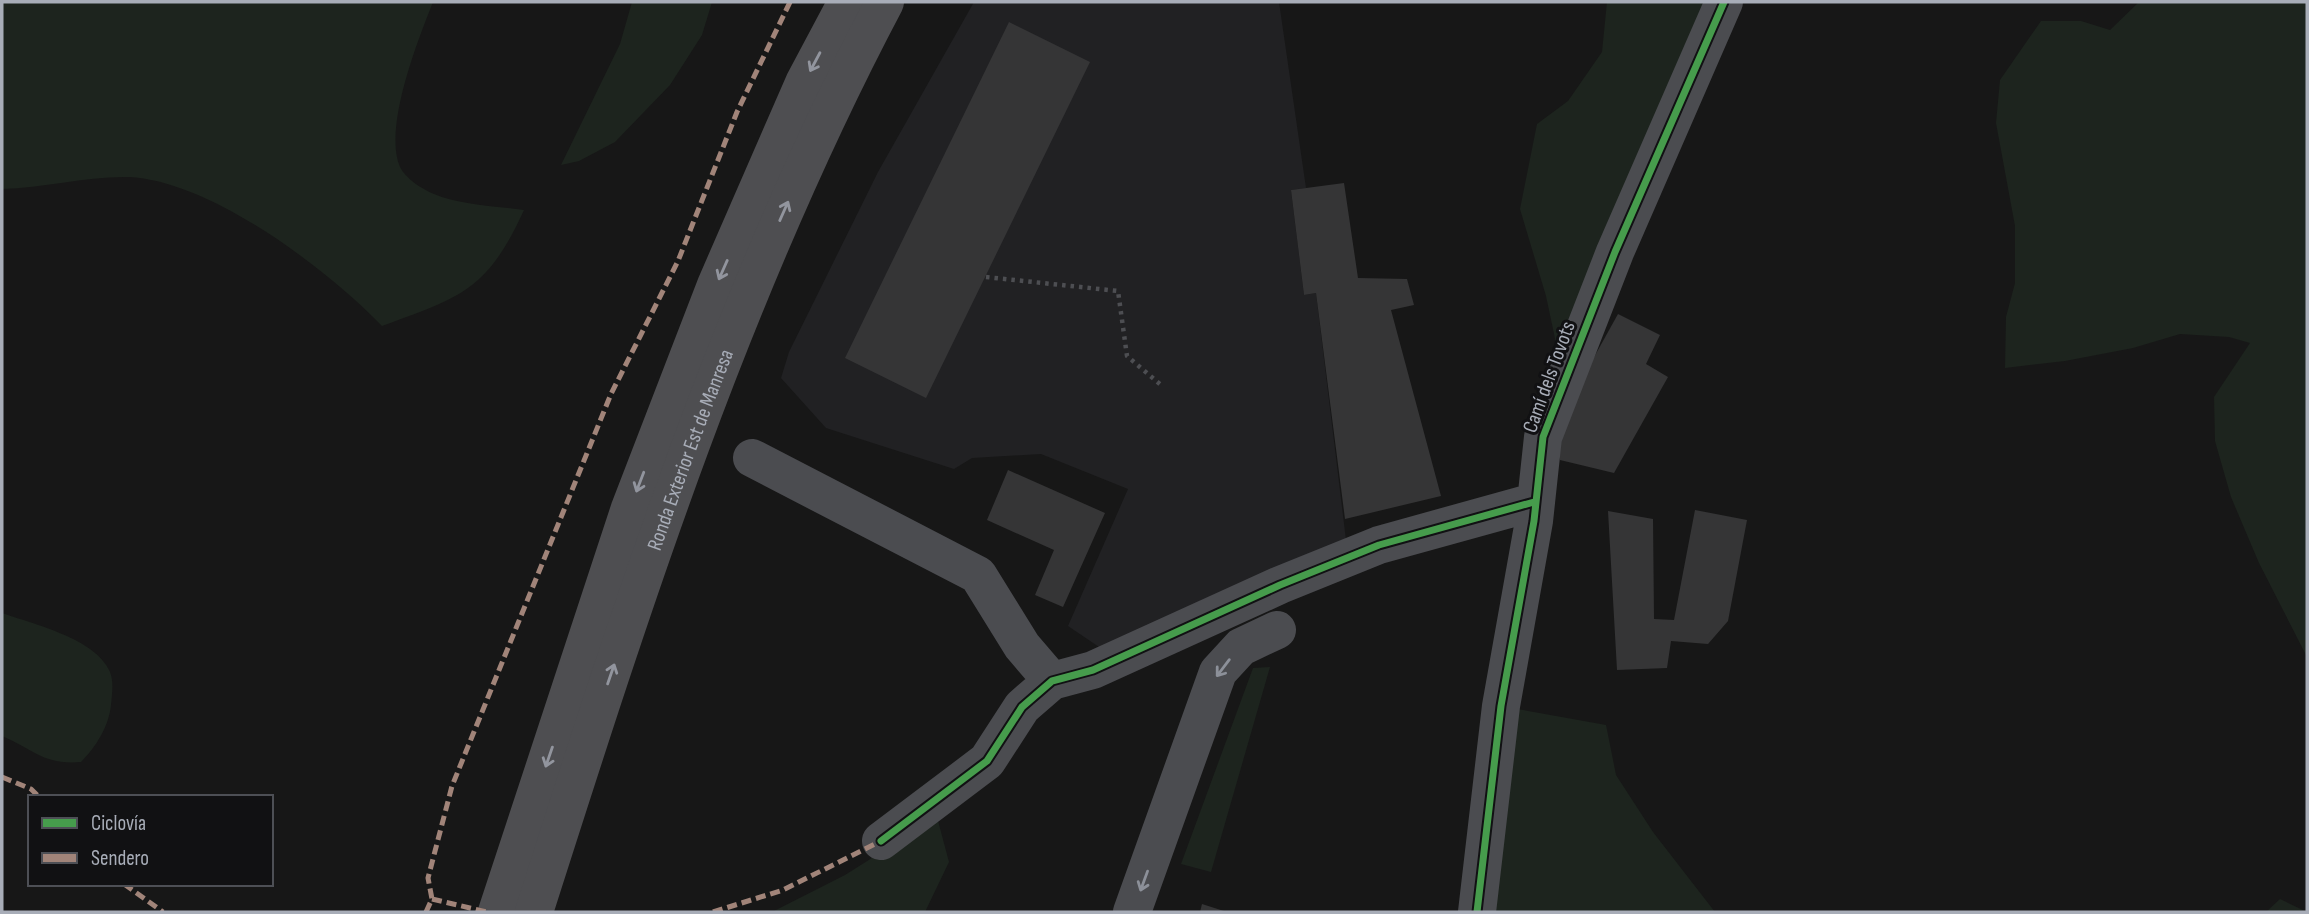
<svg xmlns="http://www.w3.org/2000/svg" width="2309" height="914" font-family="'Sofia Sans Condensed',sans-serif">
<rect width="100%" height="100%" fill="#171717"/>
<path fill="#212123" d="M974 2H1279L1306 188 1291 190 1304 295 1316 293 1346 540 1105 651 1068 626 1128 489 1041 454 972 458 954 469 826 428 781 378 789 352 878 172Z"/>
<path fill="#1d241e" d="M2 2H433C418 40 383 128 400 167 406 179 422 189 434 194 460 205 495 206 524 210 487 291 461 297 382 326 327 269 211 181 129 177 87 176 44 188 2 189Z
M632 2H712L702 35 670 85 615 142 579 161 561 165 620 44Z
M1607 2H1724L1564 381 1546 296 1520 209 1537 124 1568 101 1602 52Z
M2139 2H2307V657L2259 563 2231 497 2215 441 2214 397 2250 343 2229 337 2180 334 2133 348 2065 361 2005 368 2006 317 2015 283V226L1996 123 2000 80 2041 21H2081L2110 30Z
M2 613C32 624 96 638 110 672 114 682 112 694 111 705 109 726 96 747 81 762 43 765 35 750 2 736Z
M1270 667 1211 872 1181 864 1253 668Z
M1501 706 1606 725 1616 775 1653 832 1715 912H1477Z
M937 817 949 862 925 912H772L845 875Z
M2280 899 2307 912H2266Z"/>
<path fill="#353536" d="M1009 22 1090 62 926 398 845 358Z
M1344 183 1358 278 1407 279 1414 305 1391 310 1441 496 1345 519 1316 293 1304 295 1291 190Z
M1618 314 1660 335 1646 364 1668 377 1614 473 1560 460 1558 422Z
M1008 470 1105 513 1063 607 1035 595 1054 550 987 520Z
M1695 510 1747 520 1728 621 1708 644 1671 641 1667 668 1617 670 1608 511 1653 519 1654 619 1674 620Z
M1202 904 1227 912H1200Z"/>
<g fill="none" stroke-linecap="round" stroke-linejoin="round">
<path stroke="#4d4e52" stroke-width="4.5" stroke-dasharray="3.5 5" stroke-linecap="butt" d="M986 277 1118 291 1127 356 1161 385"/>
<path stroke="#4b4c50" stroke-width="38" d="M752 458 978 575 1022 646 1052 681
M881 841 987 761 1022 707 1052 681 1093 670 1280 585 1379 545 1534 502
M1132 912 1218 672 1241 647 1277 630
M1477 912 1501 706 1534 521 1543 437 1615 252 1724 2"/>
<g stroke="#4e4e51" stroke-width="38">
<path d="M497 912 630 508 716 285 804 83 847 2"/>
<path id="s1" d="M534 912C633 602 732 291 885 2"/>
</g>
<path stroke="#a18479" stroke-width="5" stroke-dasharray="10 5" stroke-linecap="butt" d="M2 777 31 789 39 797
M124 884 163 912
M432 899 487 912
M426 912 432 899 428 878 452 786 611 394 678 261 737 112 790 2
M713 912 783 890 881 841"/>
<g stroke="#111113" stroke-width="11">
<path id="cycleway" d="M881 841 987 761 1022 707 1052 681 1093 670 1280 585 1379 545 1534 502
M1477 912 1501 706 1534 521 1543 437 1615 252 1724 2"/>
</g>
<use href="#cycleway" stroke="#469c4c" stroke-width="7"/>
</g>
<defs><path id="oneway-shaft" d="M-6 0H5M1.5-3L5.5 0L1.5 3" fill="none" stroke-width="1.6" stroke-linecap="round" stroke-linejoin="round" transform="scale(1.75)"/></defs>
<g stroke="#92959e">
<use href="#oneway-shaft" transform="translate(815 62) rotate(118)"/>
<use href="#oneway-shaft" transform="translate(784 211) rotate(-66)"/>
<use href="#oneway-shaft" transform="translate(723 270) rotate(114)"/>
<use href="#oneway-shaft" transform="translate(640 482) rotate(111)"/>
<use href="#oneway-shaft" transform="translate(611 674) rotate(-71)"/>
<use href="#oneway-shaft" transform="translate(549 757) rotate(109)"/>
</g>
<g stroke="#8c9099">
<use href="#oneway-shaft" transform="translate(1223 668) rotate(127)"/>
<use href="#oneway-shaft" transform="translate(1144 881) rotate(110)"/>
</g>
<g text-anchor="middle" dominant-baseline="central" stroke-width="6" stroke-linejoin="round" paint-order="stroke">
<g font-size="21" fill="#a8adb8" stroke="#111113">
<text transform="translate(1549 377) rotate(-70)">Camí dels Tovots</text>
<text stroke="none"><textPath href="#s1" startOffset="488">Ronda Exterior Est de Manresa</textPath></text>
</g>
</g>
<rect width="2309" height="914" fill="none" stroke="#a8adb8" stroke-width="7"/>
<rect x="28" y="795" width="245" height="91" fill="#111113" stroke="#4d4f55" stroke-width="2"/>
<rect x="42" y="818" width="35" height="10" fill="#469c4c" stroke="#4d4f55" stroke-width="2"/>
<text x="91" y="830" font-size="21" fill="#a8adb8">Ciclovía</text>
<rect x="42" y="853" width="35" height="10" fill="#a18479" stroke="#4d4f55" stroke-width="2"/>
<text x="91" y="865" font-size="21" fill="#a8adb8">Sendero</text>
</svg>
